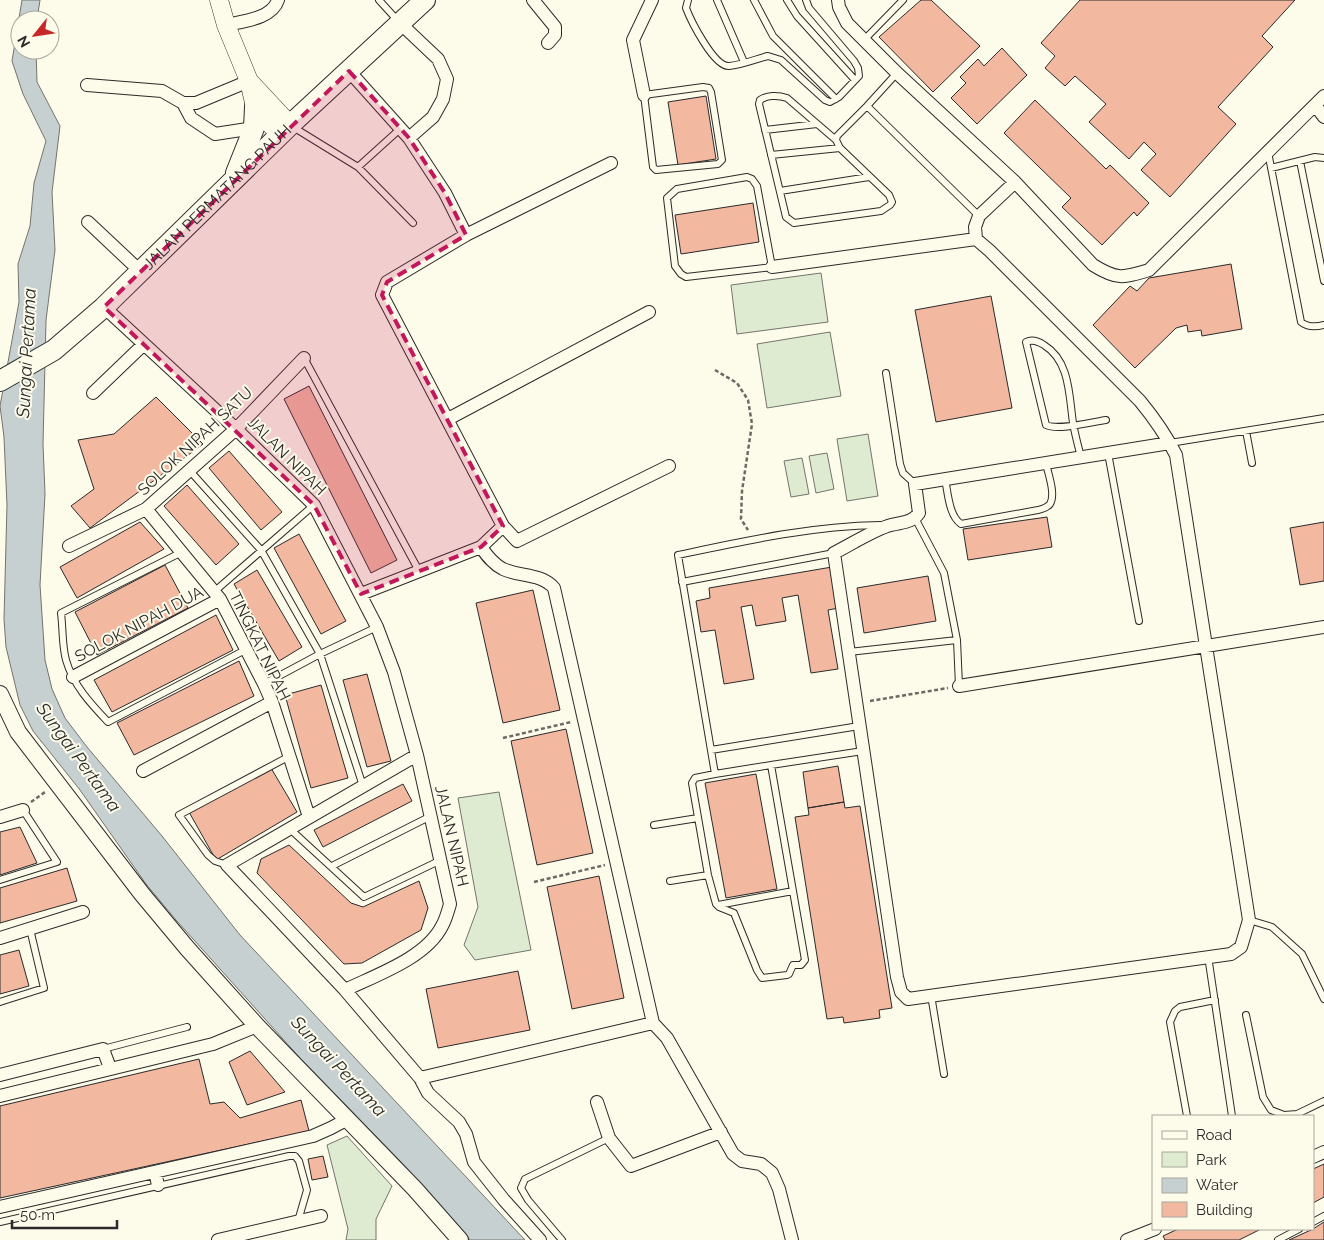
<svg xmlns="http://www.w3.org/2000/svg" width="1324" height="1240" font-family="Raleway,sans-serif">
<rect width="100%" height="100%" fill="#fdfbea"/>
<path fill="#deebd1" stroke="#74746e" d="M821 273 828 322 737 334 731 285Z
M830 332 841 396 767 408 757 344Z
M868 434 878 496 847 501 837 439Z
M827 453 834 489 816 493 809 456Z
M802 458 809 494 791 497 784 461Z
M499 792 531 950 475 960 464 945 478 907 458 798Z
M347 1136 392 1186 376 1219V1240H346L348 1229 327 1145Z"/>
<path fill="#c7d0d0" stroke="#74746e" d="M22 0H40L37 20H20V50H36L37 82 60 126 52 192 55 250 46 320 43 444 45 494 40 585 45 660 52 689 65 718 87 747 162 836 240 935 525 1240H470L401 1162 300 1058 176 920 146 884 80 790 33 731 20 705 6 647 4 619 7 505 4 437 0 406 19 302 18 264 30 226 34 183 46 141 23 94 12 61Z"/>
<path fill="#f2b8a0" stroke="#2b2b2b" d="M921 0H931L980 46 933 92 879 37Z
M1080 0H1295L1262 36 1273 47 1218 107 1236 124 1170 197 1141 170 1156 154 1144 142 1129 159 1089 122 1106 104 1075 76 1065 86 1045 68 1055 56 1041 43Z
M1002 48 1027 75 977 124 951 98 966 83 960 77 978 59 984 66Z
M706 96 716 159 678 165 668 102Z
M1035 100 1106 169 1110 165 1149 203 1137 216 1134 212 1102 245 1062 207 1071 198 1004 133Z
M753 203 759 242 681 254 675 215Z
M1231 264 1242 329 1202 336 1201 330 1188 332 1187 325 1176 328 1135 368 1093 325 1130 286 1137 291 1149 278Z
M991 296 1012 408 936 422 915 310Z
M309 386 397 560 371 573 284 399Z
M156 397 203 444 90 528 71 506 94 489 78 440 114 434Z
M229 451 282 512 261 530 209 468Z
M187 485 239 544 216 565 164 506Z
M1047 517 1052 547 968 560 963 529Z
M140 522 164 549 77 598 60 567Z
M1324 522V581L1300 585 1290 528Z
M299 534 346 621 321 634 274 548Z
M165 565 188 608 97 655 75 612Z
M832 567 839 608 828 610 838 669 811 673 798 595 782 598 786 621 756 626 752 605 741 607 754 679 724 684 715 630 701 632 696 601 710 598 709 588Z
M257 570 302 647 279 661 234 584Z
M928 576 936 621 864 633 857 588Z
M533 590 560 710 503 723 476 603Z
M216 615 233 650 112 712 94 680Z
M239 661 254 696 134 755 117 723Z
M367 674 391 761 367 767 343 680Z
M321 685 348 778 311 788 285 695Z
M566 729 593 853 537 865 511 741Z
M838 766 844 802 808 808 803 772Z
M271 768 297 812 216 860 189 812Z
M756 774 777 889 726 898 705 783Z
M403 784 412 801 323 847 314 830Z
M844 802 845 808 860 806 892 1008 879 1010 880 1018 844 1023 843 1017 827 1019 795 817 809 815 808 808Z
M20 827 37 863 0 875V832Z
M289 845 351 903 363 907 419 881 428 908 421 930 362 963 344 964 257 873 261 859Z
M67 868 77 901 0 923V888Z
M599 876 624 998 572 1009 547 887Z
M19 950 29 986 0 994V955Z
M518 971 530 1030 438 1048 426 989Z
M250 1051 285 1092 247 1105 229 1062Z
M199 1059 210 1104 224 1102 240 1118 301 1100 309 1131 0 1198V1106Z
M323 1156 328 1177 312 1180 308 1159Z
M1324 1164V1197L1313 1203V1169Z
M1324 1222V1240H1289L1313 1229Z
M1178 1229H1261L1239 1240H1165L1163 1236Z"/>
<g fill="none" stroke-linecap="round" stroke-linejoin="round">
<g stroke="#2b2b2b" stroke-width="8">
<path id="service" d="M379 0 398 21
M688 0 686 8C691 21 714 67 729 66 742 65 756 59 768 56L781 60 825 100 830 102 839 97 859 76 858 68 854 61 809 8 806 0
M717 0 744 62
M754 0 773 36 836 99
M787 0 797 16 855 80
M864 40 903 0
M703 87 709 88 711 92 722 160 718 164 656 170 653 167 644 95Z
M867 106 979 216
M293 127 358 167 400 129
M765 130 817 124
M836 140 787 98C778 95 767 95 760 100L759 104 786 217 794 223 881 211 890 205 892 202 889 195 840 148 836 140 837 136 867 106 897 73
M1268 152 1301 322C1307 327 1316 327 1324 325
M771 155 840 148
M1300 161 1324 281
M358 167 413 223
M1271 168 1315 157 1324 158
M747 177 752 179 757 186 772 267 686 277 681 274 675 266 667 198 677 189Z
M780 191 869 177
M304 358 419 571
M886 373 900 464 903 473 915 484
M1246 431 1252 463
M1170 443 1324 418
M1108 453 1139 621
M1081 457C1078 446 1075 434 1073 423 1069 395 1070 361 1044 345 1038 341 1032 339 1026 342L1046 425C1058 431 1092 422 1106 420
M190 471 261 550 320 654 363 786
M945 479C948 493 949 516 961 524L1038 510C1042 509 1047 508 1050 504 1056 494 1048 474 1046 463
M915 518 944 573 957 640 959 686
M182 552 61 613C63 628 62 646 66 660 73 685 91 704 108 722L247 649
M682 582 834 553
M215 591 314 505
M849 652 957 640
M264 684 320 654 377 627
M711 750 859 726
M771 765 715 774 678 555C744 541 811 526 880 525
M715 774 695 778 692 783 708 875 716 904 719 907 734 913 757 970 762 978 787 975 789 974 793 965H801L805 960 771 765 863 751
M654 825 698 818
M290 829 364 897 441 860
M227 865 215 861 208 855 179 815 290 756
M332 866 431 816
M0 880 57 862 23 810
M670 881 708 875
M718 905 793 891
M1249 920 1272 927 1302 954 1324 999
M1208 956 1232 1116
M931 995 944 1074
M0 1002 44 988 30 929
M1246 1015 1263 1097 1271 1110 1284 1115 1297 1114 1324 1101
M103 1049 187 1027
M1187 1116 1170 1022 1175 1011 1180 1007 1215 1000
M0 1222 289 1156H295L299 1161 307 1190 298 1221
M1313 1222 1324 1216
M562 1240 528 1200 521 1188 525 1179 609 1138
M1278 1240 1299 1229"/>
</g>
<g stroke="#2b2b2b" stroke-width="14">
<path id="minor" d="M533 0 555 27V35L548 43
M838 0 839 7 847 23 897 73 1015 182 1093 265C1117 280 1123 278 1149 270L1324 96
M401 24 438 59 447 79 443 99 433 117 409 138
M226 25C243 21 272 19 278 0
M349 71 409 138 445 193 466 235
M87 85 162 91 183 103H196L249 81
M644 95 633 40 652 0
M183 103 191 118 215 134 254 128
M1315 105 1324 117
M611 163 466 235 387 282 382 295 503 526 517 541 669 466
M1015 182 979 216 975 227 976 239 990 251 1140 401C1154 418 1166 435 1176 455L1249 920 1241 947 1231 954 908 999 901 992 897 977 834 553C850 545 875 529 891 525 902 522 912 523 919 513L915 484 1170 443
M88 222 140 271
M772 267 976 239
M104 307 236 429 314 505 377 627 394 672 417 755 450 904C448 911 446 919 442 926 426 958 376 975 345 990
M93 393 144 344
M448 419 649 312
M146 509 220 599 264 684 272 702 309 817
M69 546 146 509 236 429 304 358
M361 594 481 547 503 526
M73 677 220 599
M959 686 1324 627
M417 755 227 865 345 990 420 1078 428 1093 459 1122 466 1134 474 1162 504 1200 540 1240
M143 771 272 702
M0 817 23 810
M0 938 83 912
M653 1023 667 1038 733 1154 742 1161 761 1164 772 1173 779 1189 792 1240
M0 1075 103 1049 110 1068
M420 1078 653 1023 554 588C541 573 520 577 503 569 493 564 487 556 481 547
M0 1096 213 1044 257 1026
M597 1102 609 1138 631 1166 721 1132
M1313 1157 1324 1152
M155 1172 158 1185
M0 1207 313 1136 331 1128 346 1120
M218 1240 321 1216
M1127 1240 1155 1229"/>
</g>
<g stroke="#2b2b2b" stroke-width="18">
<path id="tertiary" d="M0 694 18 732 142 894 187 948 257 1026 415 1189 460 1240"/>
</g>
<g stroke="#2b2b2b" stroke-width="19">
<path id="secondary" d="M219 0 226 25 249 81 255 107 280 135
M249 81 290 125"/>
</g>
<g stroke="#2b2b2b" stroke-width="22">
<g id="primary">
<path d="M236 173 254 128 255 107"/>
<path id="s1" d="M0 381 54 350 104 307 290 125 425 0"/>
</g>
</g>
<path stroke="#6a6964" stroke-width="2.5" stroke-dasharray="4 2.5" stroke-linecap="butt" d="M715 370 737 383 748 400 752 424 742 491 741 519 748 530
M870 701 948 688
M503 738 571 722
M31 802 45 792
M534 882 605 865"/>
<use href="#service" stroke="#fdfbea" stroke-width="6"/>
<use href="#minor" stroke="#fdfbea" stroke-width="12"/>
<use href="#tertiary" stroke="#fdfbea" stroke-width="16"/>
<use href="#secondary" stroke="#fdfbea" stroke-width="18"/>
<use href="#primary" stroke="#fdfbea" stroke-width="20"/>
</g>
<path fill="#c2185b" fill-opacity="0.2" stroke="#c2185b" stroke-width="4" stroke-dasharray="10 6" stroke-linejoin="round" d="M349 71 409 138 445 193 466 235 387 282 382 295 503 526 481 547 361 594 314 505 104 307Z"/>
<g text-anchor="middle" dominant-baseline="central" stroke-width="4" stroke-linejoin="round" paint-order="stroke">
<g font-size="16" fill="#2b2b2b" stroke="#fdfbea">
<text stroke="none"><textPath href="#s1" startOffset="286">JALAN PERMATANG PAUH</textPath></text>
<text transform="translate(195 441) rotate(-43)">SOLOK NIPAH SATU</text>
<text transform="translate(287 456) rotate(45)">JALAN NIPAH</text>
<text transform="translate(139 624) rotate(-28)">SOLOK NIPAH DUA</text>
<text transform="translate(260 646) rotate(64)">TINGKAT NIPAH</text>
<text transform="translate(452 836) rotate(77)">JALAN NIPAH</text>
</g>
<g font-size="18" font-style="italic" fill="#2b2b2b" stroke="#fdfbea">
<text transform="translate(26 353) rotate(-87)">Sungai Pertama</text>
<text transform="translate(79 757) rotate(54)">Sungai Pertama</text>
<text transform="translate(339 1066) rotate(47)">Sungai Pertama</text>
</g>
</g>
<rect x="1152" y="1115" width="162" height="115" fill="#fdfbea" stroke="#a9a89e"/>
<rect x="1162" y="1131" width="25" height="8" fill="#fdfbea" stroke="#a9a89e"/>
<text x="1196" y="1140" font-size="15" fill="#2b2b2b">Road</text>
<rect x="1162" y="1152" width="25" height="15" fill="#deebd1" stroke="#a9a89e"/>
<text x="1196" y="1165" font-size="15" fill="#2b2b2b">Park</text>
<rect x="1162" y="1178" width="25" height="15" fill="#c7d0d0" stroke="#a9a89e"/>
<text x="1196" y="1190" font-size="15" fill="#2b2b2b">Water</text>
<rect x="1162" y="1202" width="25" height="15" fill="#f2b8a0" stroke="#a9a89e"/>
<text x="1196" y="1215" font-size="15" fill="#2b2b2b">Building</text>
<g transform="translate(35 35) rotate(240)"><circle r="24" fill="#fdfbea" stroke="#a9a89e"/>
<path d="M0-4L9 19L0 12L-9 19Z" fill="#c62828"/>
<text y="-8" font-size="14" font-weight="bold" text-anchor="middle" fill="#2b2b2b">N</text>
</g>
<path d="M12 1220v8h105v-8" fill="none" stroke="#2b2b2b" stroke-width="2.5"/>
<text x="20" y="1220" font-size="15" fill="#2b2b2b" stroke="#fdfbea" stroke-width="4" paint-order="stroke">50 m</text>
</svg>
